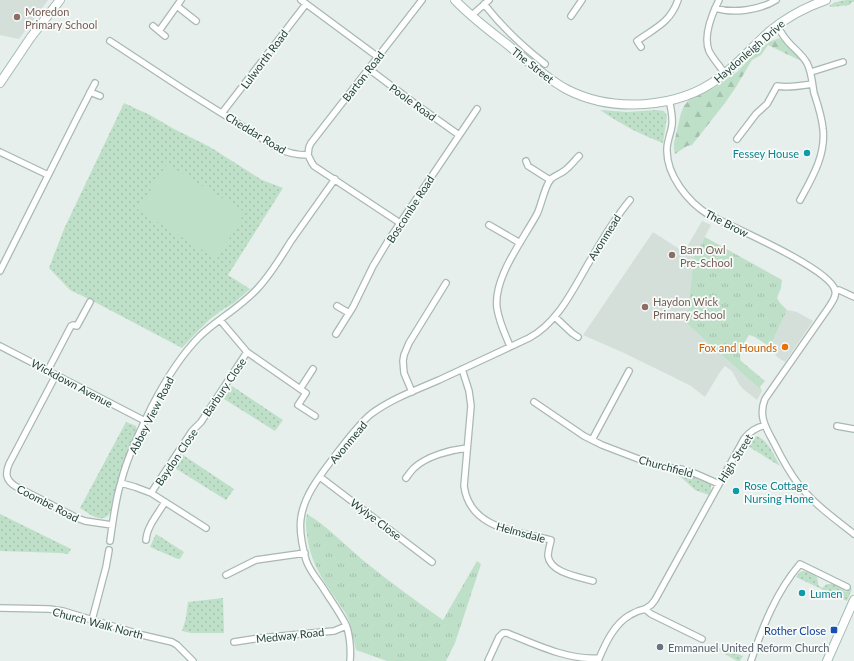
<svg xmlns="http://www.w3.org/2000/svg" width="854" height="661" font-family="Lato,sans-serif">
<defs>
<pattern id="grass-dots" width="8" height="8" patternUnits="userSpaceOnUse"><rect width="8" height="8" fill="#bfe0c8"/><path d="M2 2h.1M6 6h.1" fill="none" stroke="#a4c1ad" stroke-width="1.8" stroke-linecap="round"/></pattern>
<pattern id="forest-firs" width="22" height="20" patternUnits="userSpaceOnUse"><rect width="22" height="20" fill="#bfe0c8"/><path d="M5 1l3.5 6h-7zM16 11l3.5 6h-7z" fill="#a4c1ad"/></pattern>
<pattern id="park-tufts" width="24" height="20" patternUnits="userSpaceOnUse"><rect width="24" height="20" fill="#bfe0c8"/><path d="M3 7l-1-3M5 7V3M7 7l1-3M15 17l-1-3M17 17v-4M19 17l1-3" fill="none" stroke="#a4c1ad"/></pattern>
</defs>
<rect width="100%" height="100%" fill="#e6efeb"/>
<path fill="#d4dfda" d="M0 0H48L19 39 0 35Z
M702 221 711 225 698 250 687 324 762 391 757 400 743 389 739 384 732 371 725 366 720 372 705 397 691 386 673 377 624 353 583 335 653 232 684 252Z
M787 310 797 312 813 321 785 362 777 357 770 347Z"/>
<path fill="url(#grass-dots)" d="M846 0H854V2H852L850 5 832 7 829 6C834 2 840 1 846 0Z
M124 103 150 115 174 129 210 147 262 180 283 188 228 275 250 289 234 303 222 310 209 320 196 333 182 348 89 299 70 290 49 268 64 229Z
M600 110 627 112 656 110 664 111 667 116 663 143C641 135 619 123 600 110Z
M232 386 283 420 275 431 224 399Z
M126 422 136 426C138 434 133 440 130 447 120 468 115 490 110 513 102 525 90 514 80 508Z
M757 436C768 440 774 456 780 466L746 445 750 439Z
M183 455 234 489 226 500 175 468Z
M675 472H685L707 481 711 485V490L709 495 695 490 682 478 675 473Z
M0 514 71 549 68 554 60 553 0 551Z
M156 534 184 552 180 559H178L150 547Z
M803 571C812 571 819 575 818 585L822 588 827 584H831L832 582C837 584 844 585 844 591L847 592 849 587 852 589 847 601 796 577 800 572Z
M223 598 224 633H191L182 631 186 618 188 602Z
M719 648 743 656 740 661H737L718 650Z"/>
<path fill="url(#forest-firs)" d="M779 38C785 42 796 53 801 59L799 60 768 45 761 55 752 60 736 87 725 103 692 145 687 146 675 154 674 149V143L681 113 684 106 689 100 714 88 737 72 759 49 769 42Z"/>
<path fill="url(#park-tufts)" d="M705 237 782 280 781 288 777 298 780 303 787 310 770 347 755 337 749 335C745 342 737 352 741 361L765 381 760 387 762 391 687 324 694 257Z
M307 514C328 527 345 545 364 561 390 582 416 601 443 620L477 561 481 564 455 643 446 661H387L356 650 349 621 346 614C329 587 311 569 307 535 306 528 305 521 307 514Z"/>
<path fill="#bfe0c8" d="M167 164 245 212 217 259 138 210Z"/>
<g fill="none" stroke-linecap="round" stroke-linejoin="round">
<g stroke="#a8b8b2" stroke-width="8">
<path id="street" d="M301 0 378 57
M719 0C712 14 703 36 709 51 713 59 720 66 725 74
M484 4C502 27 522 46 545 64
M177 6 196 21
M715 8C733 14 760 10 776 0
M471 16 489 0
M571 16 582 0
M777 25C781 33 785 39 791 45 797 51 803 56 807 63 812 73 812 83 814 93 818 105 822 117 823 129 826 155 812 178 800 200
M153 26 165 36
M159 31 181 0
M110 41 183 89 277 148C287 153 296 155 308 155L312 163 314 166 400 223
M641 47 637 41C655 28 670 23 678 0
M369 69 414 103 459 135
M811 72 843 62
M90 92 100 96
M669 100C671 108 673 116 672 125 671 133 667 141 667 149 666 175 688 202 709 215 732 227 829 268 835 290 837 296 832 302 829 307L765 399C758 416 766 428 774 443 781 457 789 472 799 485 814 504 835 519 854 534
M222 113 306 4
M737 139 756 114 767 104 777 86C789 88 800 86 812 84
M0 152 48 175
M308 155 309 147 311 143 422 0
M526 161 528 166 550 180
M489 225 520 243
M0 271 79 114 95 83
M835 291 839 290 854 297
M337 306 349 313
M555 317 572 333 578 337
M220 320 247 352 306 393 298 405 315 416
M336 334 353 307 373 266 388 241 477 109
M0 346 145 421
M510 346C505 334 499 322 497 308 493 278 523 240 537 214 542 204 544 187 551 179 554 176 560 174 564 171 570 167 574 161 579 156
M462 369 469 391 471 406 464 486C470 530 518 531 551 540 550 545 548 551 548 556 550 573 580 577 593 581
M48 370 71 326 73 325 77 326 90 302
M56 375 9 464C5 474 6 480 15 486L77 518 85 521 112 525
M300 389 313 369
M412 392 404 373 403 361 404 355 409 343 446 283
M534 402 584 436 602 445 649 463 664 467 681 469 694 473 719 484
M837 426 854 429
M592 440 629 371
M320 477 432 562
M406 478C409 474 411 471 414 468 427 456 450 450 467 448
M121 483 135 487 151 493 192 431 201 422 247 352
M151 493 206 528
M146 540C147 526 158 514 165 502
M110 541C113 521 115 501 121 482 128 455 140 431 152 406 165 381 180 356 200 336 218 319 241 307 258 288 271 274 281 257 291 241 306 220 320 200 335 179
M226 575 256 560 305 553
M0 608 49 609 63 611 142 635 172 642 177 645 193 661
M645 609 651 605 655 600 744 439C750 431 756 428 765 425
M92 620 106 567 109 550
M234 642 260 638 312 633 334 631 346 626
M350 661C351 651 350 635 346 625 340 613 332 602 325 591 319 581 310 572 306 560 303 549 299 530 301 518 304 494 323 472 337 453 348 439 358 425 371 414 391 399 416 390 439 380 469 366 499 352 529 338 559 322 574 287 591 259 603 238 615 218 630 200
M488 661 499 637 503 633H507C534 644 570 661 599 658
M598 661C605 644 614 624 630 615 635 612 640 610 645 609L651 614 702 639
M751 661C763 626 776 592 800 564L847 587"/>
</g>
<g stroke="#a4bbb3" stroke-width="10">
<path id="secondary" d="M455 0C471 17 490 31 508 45 526 60 546 78 566 89 612 113 678 109 719 78 738 64 753 46 770 31 787 17 806 7 826 0
M0 83 31 37 60 0
M827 661 854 600"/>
</g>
<use href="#street" stroke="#fff" stroke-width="5.5"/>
<use href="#secondary" stroke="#fff" stroke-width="8"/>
</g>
<g fill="#8d6e63" stroke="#f7fbf9" stroke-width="1.5">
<circle cx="17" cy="17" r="4"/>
<circle cx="672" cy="255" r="4"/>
<circle cx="645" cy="307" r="4"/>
</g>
<g fill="#0f9aa8" stroke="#f7fbf9" stroke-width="1.5">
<circle cx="807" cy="153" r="4"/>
<circle cx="736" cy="491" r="4"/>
<circle cx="802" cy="593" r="4"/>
</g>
<circle fill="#e8710a" stroke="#f7fbf9" stroke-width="1.5" cx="785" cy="347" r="4"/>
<rect fill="#1a4fb4" stroke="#f7fbf9" stroke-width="1.5" x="830" y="626" width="8" height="8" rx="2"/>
<circle fill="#6b7280" stroke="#f7fbf9" stroke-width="1.5" cx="660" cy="647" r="4"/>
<g text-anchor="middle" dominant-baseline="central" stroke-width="3.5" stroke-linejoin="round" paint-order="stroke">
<g font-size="11" fill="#785e54" stroke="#f7fbf9" text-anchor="start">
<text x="25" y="11">Moredon<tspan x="25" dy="13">Primary School</tspan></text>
<text x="680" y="249">Barn Owl<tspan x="680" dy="13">Pre-School</tspan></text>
<text x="653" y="301">Haydon Wick<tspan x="653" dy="13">Primary School</tspan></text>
</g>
<g font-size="11" fill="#24423a" stroke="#f7fbf9">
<text transform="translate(749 51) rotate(-41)">Haydonleigh Drive</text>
<text transform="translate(264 59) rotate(-53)">Lulworth Road</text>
<text transform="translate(533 65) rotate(38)">The Street</text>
<text transform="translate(363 76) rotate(-52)">Barton Road</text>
<text transform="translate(413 102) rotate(36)">Poole Road</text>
<text transform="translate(256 133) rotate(31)">Cheddar Road</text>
<text transform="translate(410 209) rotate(-57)">Boscombe Road</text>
<text transform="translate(727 223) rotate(27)">The Brow</text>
<text transform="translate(604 237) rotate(-58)">Avonmead</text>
<text transform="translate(72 383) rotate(28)">Wickdown Avenue</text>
<text transform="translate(224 387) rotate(-56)">Barbury Close</text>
<text transform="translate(151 415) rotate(-63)">Abbey View Road</text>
<text transform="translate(348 442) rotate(-50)">Avonmead</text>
<text transform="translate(176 457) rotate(-56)">Baydon Close</text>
<text transform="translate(735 458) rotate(-58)">High Street</text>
<text transform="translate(666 466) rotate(15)">Churchfield</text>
<text transform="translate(48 503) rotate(27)">Coombe Road</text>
<text transform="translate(376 519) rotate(37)">Wylye Close</text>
<text transform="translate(521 532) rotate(15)">Helmsdale</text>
<text transform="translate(98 623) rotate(15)">Church Walk North</text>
<text transform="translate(290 635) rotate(-6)">Medway Road</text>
</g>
<g font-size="11" fill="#0d838f" stroke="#f7fbf9" text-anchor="start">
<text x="799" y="153" text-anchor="end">Fessey House</text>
<text x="744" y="485">Rose Cottage<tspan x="744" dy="13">Nursing Home</tspan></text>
<text x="810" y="593">Lumen</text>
</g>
<g font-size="11" fill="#c56008" stroke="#f7fbf9" text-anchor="end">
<text x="777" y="347">Fox and Hounds</text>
</g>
<g font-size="11" fill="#164399" stroke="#f7fbf9" text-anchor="end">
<text x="826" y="630">Rother Close</text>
</g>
<g font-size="11" fill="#5b616d" stroke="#f7fbf9" text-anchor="start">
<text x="668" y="647">Emmanuel United Reform Church</text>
</g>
</g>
</svg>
